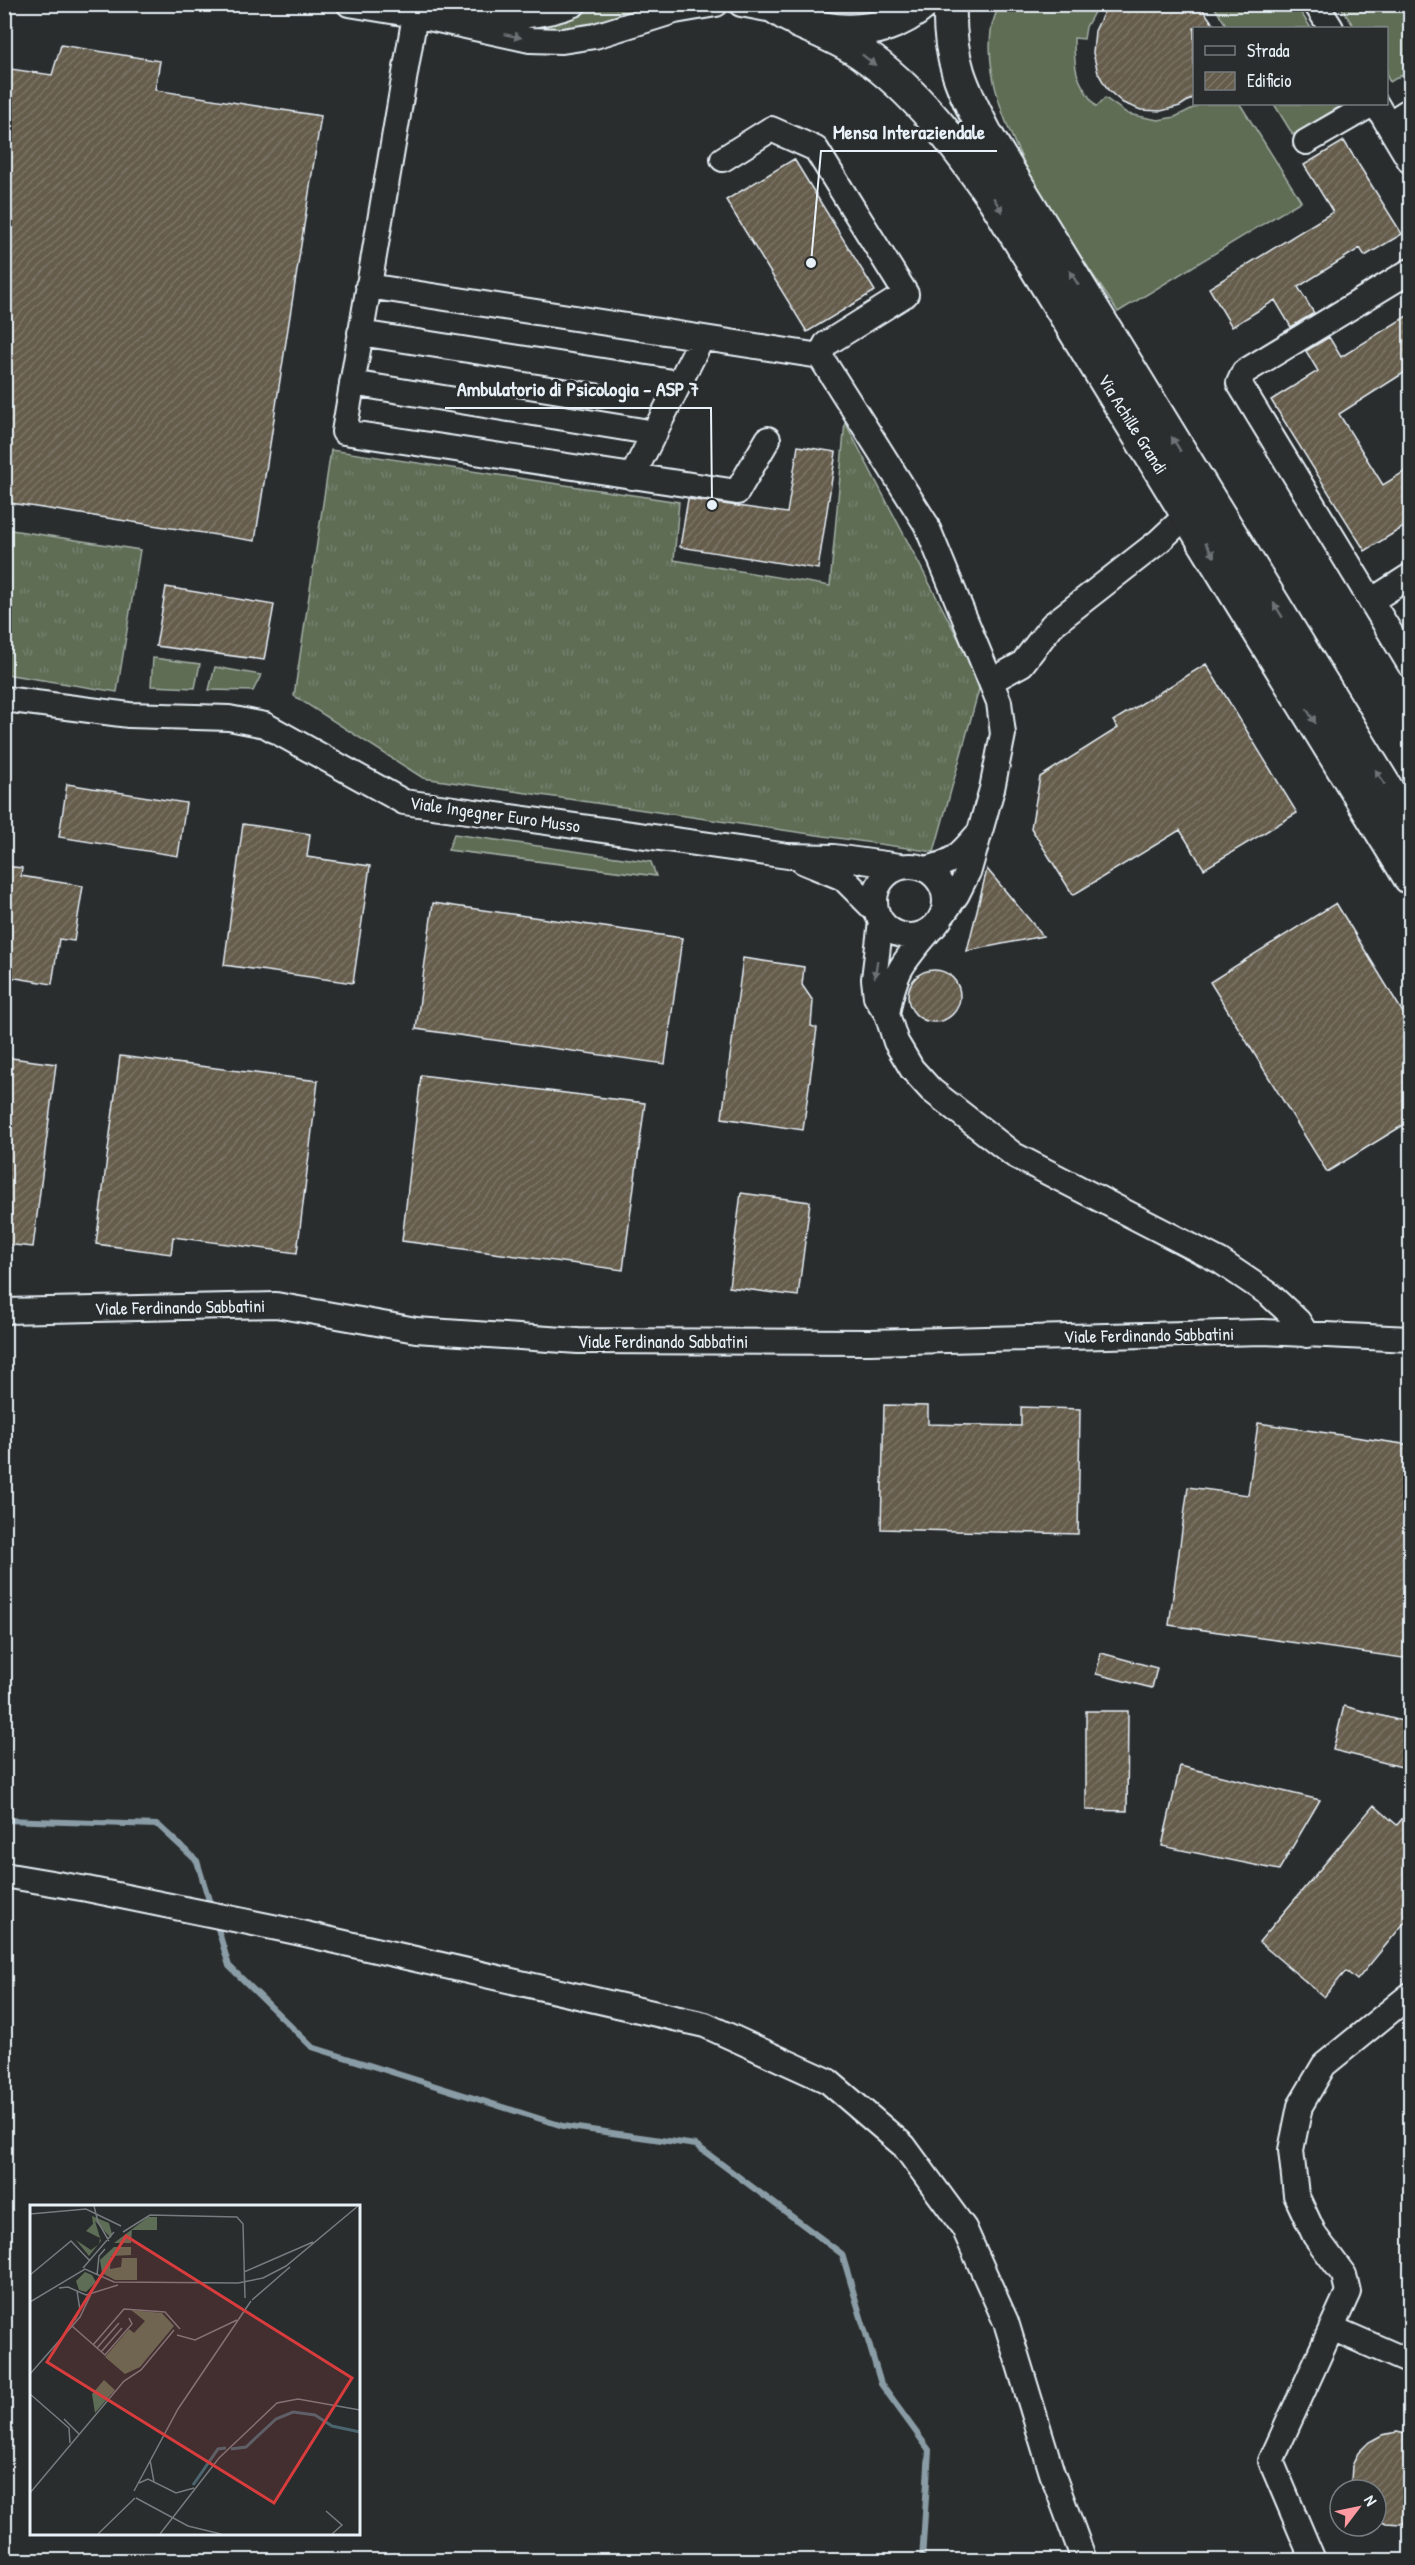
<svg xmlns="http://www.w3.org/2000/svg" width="1415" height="2565" font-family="'Patrick Hand',sans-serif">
<defs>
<pattern id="grass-tufts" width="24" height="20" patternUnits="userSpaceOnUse" patternTransform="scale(1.5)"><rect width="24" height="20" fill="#5e6d55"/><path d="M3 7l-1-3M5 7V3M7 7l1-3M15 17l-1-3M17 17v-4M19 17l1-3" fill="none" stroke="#75826e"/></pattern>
<pattern id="building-hatch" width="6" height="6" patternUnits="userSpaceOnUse" patternTransform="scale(1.5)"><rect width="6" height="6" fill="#655c4c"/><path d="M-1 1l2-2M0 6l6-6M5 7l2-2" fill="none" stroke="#7b7467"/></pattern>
</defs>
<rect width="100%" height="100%" fill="#2a2d2e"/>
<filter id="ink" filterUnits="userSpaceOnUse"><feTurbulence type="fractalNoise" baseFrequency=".0167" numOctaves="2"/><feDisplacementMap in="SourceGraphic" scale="12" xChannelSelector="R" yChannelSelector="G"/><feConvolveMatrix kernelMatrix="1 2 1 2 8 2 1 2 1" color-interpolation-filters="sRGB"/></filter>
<g filter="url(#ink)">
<path fill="url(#grass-tufts)" stroke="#a3afa6" stroke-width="1.5" d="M590 5H674L640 9 574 31 522 26Z
M845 422 981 682 934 852 423 778 294 696 331 450 679 502 674 560 830 586Z
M5 529 140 550 117 692 5 674Z"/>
<path fill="#5e6d55" stroke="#a3afa6" stroke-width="1.5" d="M999 5H1098L1086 27 1084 39 1074 38C1074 72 1076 79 1096 107L1105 98 1128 114 1158 120 1175 117 1201 104H1240L1301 201 1118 312C1070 239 980 122 991 31 992 22 996 13 999 5Z
M1213 5H1296L1311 28H1228Z
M1339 5H1410V70L1390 82 1387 77 1386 28H1355Z
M1274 104H1344L1293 135Z
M153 658 200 664 195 688 151 686Z
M215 667 261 675 253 691 209 690Z
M454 834 651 862 656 876 448 850Z"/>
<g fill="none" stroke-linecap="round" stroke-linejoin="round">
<path stroke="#8a9da6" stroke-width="6" d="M4 1820 158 1825 197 1861 212 1910
M216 1922 229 1966 312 2047 563 2126 696 2145 842 2254 881 2384 929 2450 922 2560"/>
</g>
<path fill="url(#building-hatch)" stroke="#e8f1f8" stroke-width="1.5" d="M1112 4H1199L1216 28H1194V97L1180 106 1161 111 1141 110 1123 103 1108 90 1098 73 1093 53 1095 31 1104 12Z
M61 45 160 61 155 90 321 116 255 541 4 502V68L52 75Z
M1344 141 1402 234 1365 256 1360 248 1298 287 1314 313 1291 327 1275 300 1232 327 1209 288 1333 212 1304 165Z
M794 159 875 291 807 332 726 200Z
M1410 314V369L1339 414 1383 485 1410 468V523L1365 551 1271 400 1318 371 1306 351 1329 337 1341 357Z
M798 446 836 452 818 569 680 547 688 499 787 513Z
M166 587 274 605 264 660 156 646Z
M1206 664 1297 813 1204 869 1180 830 1073 895 1031 828 1040 777 1118 728 1113 721Z
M67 784 186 803 178 856 59 837Z
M243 824 310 834 307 857 370 866 353 983 224 965Z
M4 866 22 868 21 876 83 886 74 941 59 939 52 984 4 976Z
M987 869 1043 936 967 951Z
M433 903 682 938 665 1064 416 1029Z
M1336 903 1410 1024V1121L1327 1172 1210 982Z
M743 958 804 967 802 985 813 1001 811 1026 817 1028 803 1130 722 1118Z
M908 996a26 26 0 1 1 52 0a26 26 0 1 1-52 0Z
M120 1056 318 1081 297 1253 173 1237 171 1254 96 1244Z
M4 1057 56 1064 33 1247 4 1244Z
M421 1075 645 1103 623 1270 402 1241Z
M741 1193 810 1202 798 1296 729 1287Z
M884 1405 928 1406V1424L1021 1426V1407L1080 1409 1078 1534 881 1529Z
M1258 1423 1410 1445V1659L1169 1625 1188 1487 1248 1495Z
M1101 1653 1157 1668 1152 1688 1096 1674Z
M1344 1706 1410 1723V1769L1333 1750Z
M1086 1711H1128L1127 1811 1086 1810Z
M1180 1766 1320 1800 1279 1870 1162 1846Z
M1374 1805 1397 1825 1410 1809V1916L1357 1980 1346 1971 1324 1997 1259 1942Z
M1397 2432 1410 2435V2521L1401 2524 1386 2523 1376 2518V2490H1353L1351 2481 1352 2466 1358 2453 1369 2442 1382 2435Z"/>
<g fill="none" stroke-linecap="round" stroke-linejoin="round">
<g stroke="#e8f1f8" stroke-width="28">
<path id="minor" d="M349 4 415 15 530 40 562 41 595 36 675 11 716 4
M741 4 778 11
M1316 4 1331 28
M415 15 344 432 737 492 768 439
M466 15C501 16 540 19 574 4
M1376 104 1410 161
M1388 124 1410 110
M1306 142 1372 104
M723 159 771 129 816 149 906 294 826 344 820 356
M1410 271 1244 372 1239 383 1410 665
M368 286 820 356 926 524 999 702 1003 734 992 789 969 870 957 894 944 913
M360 333 679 383
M352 383 655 433
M632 477 702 338
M1371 601 1410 576
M991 681 1022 664 1052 625 1158 542 1188 514
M4 699 129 715 229 718 265 725 404 802 788 856 834 857 900 866
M804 862 843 878 876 911
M875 901a35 35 0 1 1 70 0a35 35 0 1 1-70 0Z
M926 869C952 863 959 856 976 836
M881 921 874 979 876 997 887 1014 896 1042 912 1069 931 1090 1014 1155 1220 1261 1269 1294 1298 1321 1307 1335
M887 1014C895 969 902 964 930 930
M4 1311 276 1305 416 1330 578 1341 869 1342 1263 1332 1410 1339
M4 1875 87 1889 292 1931 705 2025 828 2081 904 2146 964 2228 1006 2322 1052 2473 1084 2560
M1332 2328 1410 2362
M1313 2560 1271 2461 1348 2292 1344 2275 1315 2236 1296 2195 1291 2150 1300 2106 1324 2065 1410 1995"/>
</g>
<g stroke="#e8f1f8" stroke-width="36">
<path id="major" d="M771 4C813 38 881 41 923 4
M950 4C948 60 962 88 987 136L1410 827
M799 22C820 31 842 40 861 53 916 90 957 146 994 199L1410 878"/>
</g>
<use href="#minor" stroke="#2a2d2e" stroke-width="24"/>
<use href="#major" stroke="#2a2d2e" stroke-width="32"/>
</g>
<defs><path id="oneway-solid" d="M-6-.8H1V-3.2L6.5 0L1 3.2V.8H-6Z" transform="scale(1.5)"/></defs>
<g fill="#6c7275">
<use href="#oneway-solid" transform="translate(513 36) rotate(12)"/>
<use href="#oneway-solid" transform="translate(869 60) rotate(38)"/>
<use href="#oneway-solid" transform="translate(998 205) rotate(58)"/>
<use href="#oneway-solid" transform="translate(1074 278) rotate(-122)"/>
<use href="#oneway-solid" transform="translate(1176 444) rotate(-122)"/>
<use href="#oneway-solid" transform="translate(1210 550) rotate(59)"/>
<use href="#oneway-solid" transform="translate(1278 610) rotate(-122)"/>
<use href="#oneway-solid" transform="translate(1311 716) rotate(59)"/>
<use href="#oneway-solid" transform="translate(1380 777) rotate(-122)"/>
<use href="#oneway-solid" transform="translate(876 969) rotate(99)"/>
</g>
</g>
<g text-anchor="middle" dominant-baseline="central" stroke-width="6" stroke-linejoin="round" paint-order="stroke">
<g font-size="18" fill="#e8f1f8" stroke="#2a2d2e">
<text transform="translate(1133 424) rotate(58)">Via Achille Grandi</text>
<text transform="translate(495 814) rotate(8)">Viale Ingegner Euro Musso</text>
<text transform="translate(180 1307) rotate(-1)">Viale Ferdinando Sabbatini</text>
<text transform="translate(1149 1335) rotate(-1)">Viale Ferdinando Sabbatini</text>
<text x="663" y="1341">Viale Ferdinando Sabbatini</text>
</g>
</g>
<g transform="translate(30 2205)">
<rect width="330" height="330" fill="#2a2d2e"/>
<path d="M62 11 79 18 82 29 81 33 65 16 71 36 59 51 46 35 61 45 69 39 70 33 56 26 63 19ZM55 67 62 70 66 77 56 87 49 85 46 76ZM101 105 132 108 144 121 110 162 95 169 75 152 99 124 104 128 115 116ZM74 175 85 185 65 208 62 189Z" fill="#5e6d55"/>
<path d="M118 12H127V25H102L101 38H84ZM84 42H101V50L81 51 80 64 91 62 92 53H107V75H85L72 68 70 55Z" fill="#5e6d55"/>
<path fill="none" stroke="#4b656f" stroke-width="3" d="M201 244 216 242 246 214 263 207 285 210 302 221 330 227M163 280 188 244 196 243"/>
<path fill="none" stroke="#767b7f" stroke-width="1.5" d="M64 1 68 17 79 36M0 9 56 4 91 21M93 27 120 10 207 12 213 19 215 93M53 63 84 27M214 67 283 37M0 70 41 36 60 56M67 70 69 51 75 44M29 83 38 82 56 90 88 80M222 95 260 62M0 97 55 64 84 77 208 78 233 73 256 61 328 1M45 115 50 105 47 86M42 121 75 150 102 119 99 113M147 130 165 135 207 115M63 140 94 104 135 107 150 124M67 143 89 118M71 147 92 123M0 169 50 112 61 89M0 189 39 223 40 238M34 214 49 229M120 255 124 277M109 278 118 274 146 288 164 283M104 286 148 204 221 96M0 288 94 176 111 165 144 125M106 293 158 321 191 329M296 306 312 320 302 329M68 329 105 293M130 329 189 253 247 198 268 194 330 205"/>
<path fill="#d83c3d" fill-opacity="0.15" stroke="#d83c3d" stroke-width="3" d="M96 31 322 173 244 298 17 157Z"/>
<rect width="330" height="330" fill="none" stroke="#e8f1f8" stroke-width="3"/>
</g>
<path fill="none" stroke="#e8f1f8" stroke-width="2" d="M811 263L821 151H997M712 505L711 408H445"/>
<g fill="#e8f1f8" stroke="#2a2d2e" stroke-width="2">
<circle cx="811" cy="263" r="6"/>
<circle cx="712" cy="505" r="6"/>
</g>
<g font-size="20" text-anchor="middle" font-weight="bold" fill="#e8f1f8" stroke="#2a2d2e" stroke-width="6" stroke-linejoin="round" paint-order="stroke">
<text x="909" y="139">Mensa Interaziendale</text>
<text x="578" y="396">Ambulatorio di Psicologia - ASP 7</text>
</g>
<rect width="1415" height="2565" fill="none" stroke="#2a2d2e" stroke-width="24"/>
<rect x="12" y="12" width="1391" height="2541" fill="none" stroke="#e8f1f8" stroke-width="2" filter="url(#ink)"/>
<rect x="1193" y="27" width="195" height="78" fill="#2a2d2e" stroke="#767b7f" stroke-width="1.5"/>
<rect x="1205" y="46" width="30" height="9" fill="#2a2d2e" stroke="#767b7f" stroke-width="1.5"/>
<text x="1247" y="57" font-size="18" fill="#e8f1f8">Strada</text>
<rect x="1205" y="72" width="30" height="18" fill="url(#building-hatch)" stroke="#767b7f" stroke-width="1.5"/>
<text x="1247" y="87" font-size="18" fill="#e8f1f8">Edificio</text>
<g transform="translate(1358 2508) rotate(58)"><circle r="28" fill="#2a2d2e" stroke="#767b7f" stroke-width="1.5"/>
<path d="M0-4.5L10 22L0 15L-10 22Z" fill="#ff9aa2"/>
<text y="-9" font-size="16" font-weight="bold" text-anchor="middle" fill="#e8f1f8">N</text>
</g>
</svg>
